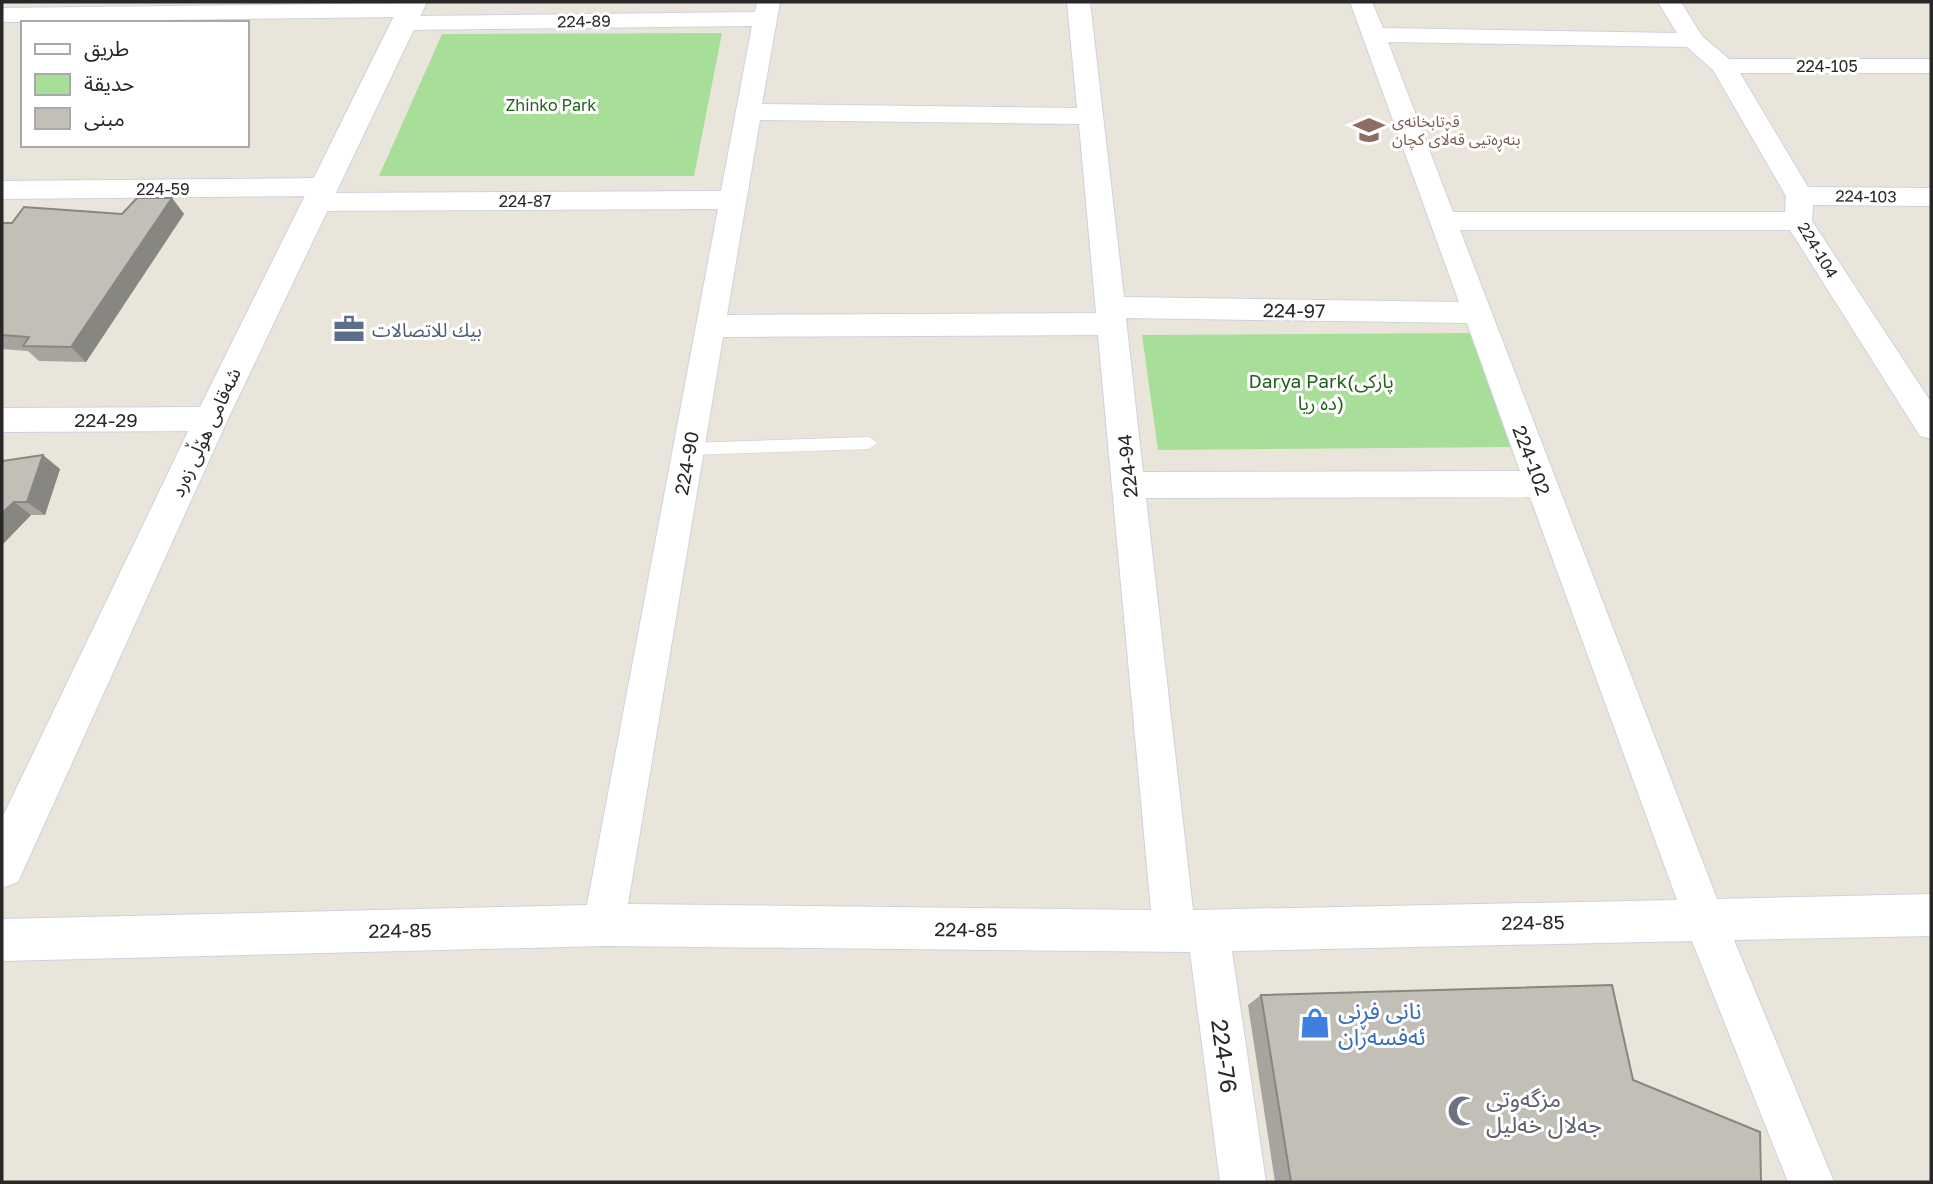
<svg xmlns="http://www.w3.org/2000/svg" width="1933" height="1184" font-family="'Golos Text','Noto Sans Arabic',sans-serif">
<rect width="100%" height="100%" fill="#eae5da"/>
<path fill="#a7df98" d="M722 33 694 176H379L442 34Z
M1471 333 1512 447 1158 450 1142 335Z"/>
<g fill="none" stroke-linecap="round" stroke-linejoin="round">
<g stroke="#cfd0e1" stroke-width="1">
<path id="lane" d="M869 437 877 443 869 449 688 455 680 449 688 443Z"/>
</g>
<g stroke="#cfd0e1" stroke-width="2">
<path id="street" d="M757 2H780L762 104 1077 108 1067 2H1090L1124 297 1459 302 1350 2H1372L1383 28 1677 33 1658 2H1681L1702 36 1729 59H1931V73H1740L1808 187 1931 188V206L1813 205 1812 221 1931 402V439L1920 436 1790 230H1460L1717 899 1931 894V936L1734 940 1834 1182H1788L1692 941 1232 951 1266 1182H1220L1190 952 604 946 2 961V919L587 905 718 209 317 211 307 208 303 202 307 196 2 199V181L324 178 334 181 337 187 334 193 721 191 752 26 404 30 396 28 392 23 399 17 2 22V8L410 3 418 5 422 10 415 16 755 12ZM1388 42 1687 47 1713 70 1786 196 1785 212H1453ZM760 120 1079 124 1096 313 727 315ZM1126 318 1467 323 1520 471 1143 472ZM1098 335 1151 910 628 904 723 337ZM1530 497 1677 900 1193 910 1146 498Z
M211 407 222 410 227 419 222 428 211 431 2 432V408Z"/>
</g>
<g stroke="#cfd0e1" stroke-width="2">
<path id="secondary" d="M401 2H427L228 419 18 882 2 888V818L194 419Z"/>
</g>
<use href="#lane" fill="#fff" fill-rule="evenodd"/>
<use href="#street" fill="#fff" fill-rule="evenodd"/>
<use href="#secondary" fill="#fff" fill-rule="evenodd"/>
</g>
<path fill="#a7a49d" d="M172 198 184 214 86 362 39 361 28 351 2 349V223H12L122 214Z
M2 461 60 469 45 515H31L2 545Z
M1261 995 1633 1080 1761 1182H1275L1248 1005Z"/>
<path fill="#888680" d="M172 198 184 214 86 362 71 347Z
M43 455 60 469 45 515 27 502Z
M14 502 31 515 2 545V513Z"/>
<path fill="#c2bfb7" stroke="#888680" stroke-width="2" d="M137 198H172L71 347 23 346 29 337 2 335V223H12L24 207 122 214Z
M43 455 27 502H14L2 513V461Z
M1612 985 1633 1080 1760 1132 1761 1182H1291L1261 995Z"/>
<defs>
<g id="school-bare" transform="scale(2.415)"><path d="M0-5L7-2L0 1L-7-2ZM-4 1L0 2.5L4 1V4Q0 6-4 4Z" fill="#8d6e63" stroke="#fff" stroke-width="2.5" paint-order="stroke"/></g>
<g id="office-bare" transform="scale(2.415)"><path d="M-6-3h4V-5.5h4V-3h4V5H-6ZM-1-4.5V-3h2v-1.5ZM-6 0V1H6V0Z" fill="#5c6f8a" stroke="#fff" stroke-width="2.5" paint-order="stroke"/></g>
<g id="shop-bare" transform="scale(2.415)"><path d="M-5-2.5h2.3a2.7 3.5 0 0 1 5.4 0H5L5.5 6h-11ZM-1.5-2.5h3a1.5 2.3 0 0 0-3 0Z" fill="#3f7fe0" stroke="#fff" stroke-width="2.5" paint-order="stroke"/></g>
<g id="mosque-bare" transform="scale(2.415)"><path d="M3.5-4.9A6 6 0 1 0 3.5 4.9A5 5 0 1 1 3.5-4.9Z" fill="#6b7280" stroke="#fff" stroke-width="2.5" paint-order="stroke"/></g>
</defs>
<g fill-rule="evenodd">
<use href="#school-bare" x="1369" y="130"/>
<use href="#office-bare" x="349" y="329"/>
<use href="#shop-bare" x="1315" y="1023"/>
<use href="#mosque-bare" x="1463" y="1111"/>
</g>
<g text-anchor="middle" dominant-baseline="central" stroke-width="6" stroke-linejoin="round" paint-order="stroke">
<g font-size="16" fill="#282828" stroke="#fff">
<text transform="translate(584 21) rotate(-1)">224-89</text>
<text x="1827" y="66">224-105</text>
<text x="163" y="189">224-59</text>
<text transform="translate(1866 196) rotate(1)">224-103</text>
<text x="525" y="201">224-87</text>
<text transform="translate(1818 250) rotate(59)">224-104</text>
</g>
<g font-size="16" fill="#22611c" stroke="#fff">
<text x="551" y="105">Zhinko Park</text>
</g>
<g font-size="16" fill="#785e54" stroke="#fff" text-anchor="start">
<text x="1392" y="121">قوتابخانەی<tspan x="1392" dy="18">بنەڕەتیی قەڵای کچان</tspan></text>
</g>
<g font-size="19" fill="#282828" stroke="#fff">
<text transform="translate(1294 310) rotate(1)">224-97</text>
<text x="106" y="419">224-29</text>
<text transform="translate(205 432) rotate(-65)">شەقامی هۆڵی زەرد</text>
<text transform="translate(1532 460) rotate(69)">224-102</text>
<text transform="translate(686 463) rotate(-80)">224-90</text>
<text transform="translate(1127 466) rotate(-96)">224-94</text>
<text transform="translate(1533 922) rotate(-1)">224-85</text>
<text transform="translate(966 929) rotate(1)">224-85</text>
<text transform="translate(400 930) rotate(-1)">224-85</text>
</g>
<g font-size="19" fill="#4e5e75" stroke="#fff" text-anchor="start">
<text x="372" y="329">بيك للاتصالات</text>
</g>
<g font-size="19" fill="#22611c" stroke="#fff">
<text x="1321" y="380">Darya Park(پارکی<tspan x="1321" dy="22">ده ریا)</tspan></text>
</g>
<g font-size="23" fill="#366cbe" stroke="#fff" text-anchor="start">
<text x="1338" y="1010">نانی فڕنی<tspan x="1338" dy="26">ئەفسەران</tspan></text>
</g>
<g font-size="23" fill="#282828" stroke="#fff">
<text transform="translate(1225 1056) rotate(82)">224-76</text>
</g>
<g font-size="23" fill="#5b616d" stroke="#fff" text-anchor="start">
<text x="1486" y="1098">مزگەوتی<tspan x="1486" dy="26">جەلال خەلیل</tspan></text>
</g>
</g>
<rect width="1933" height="1184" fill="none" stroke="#282828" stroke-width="7"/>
<rect x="21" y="21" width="228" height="126" fill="#ffffff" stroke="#a9a9a9" stroke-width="2"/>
<rect x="35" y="44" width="35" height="10" fill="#ffffff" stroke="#a9a9a9" stroke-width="2"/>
<text x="84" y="56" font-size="21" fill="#282828">طريق</text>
<rect x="35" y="74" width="35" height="21" fill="#a7df98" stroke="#a9a9a9" stroke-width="2"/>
<text x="84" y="91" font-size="21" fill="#282828">حديقة</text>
<rect x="35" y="108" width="35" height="21" fill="#c2bfb7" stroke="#a9a9a9" stroke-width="2"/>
<text x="84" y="126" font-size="21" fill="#282828">مبنى</text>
</svg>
